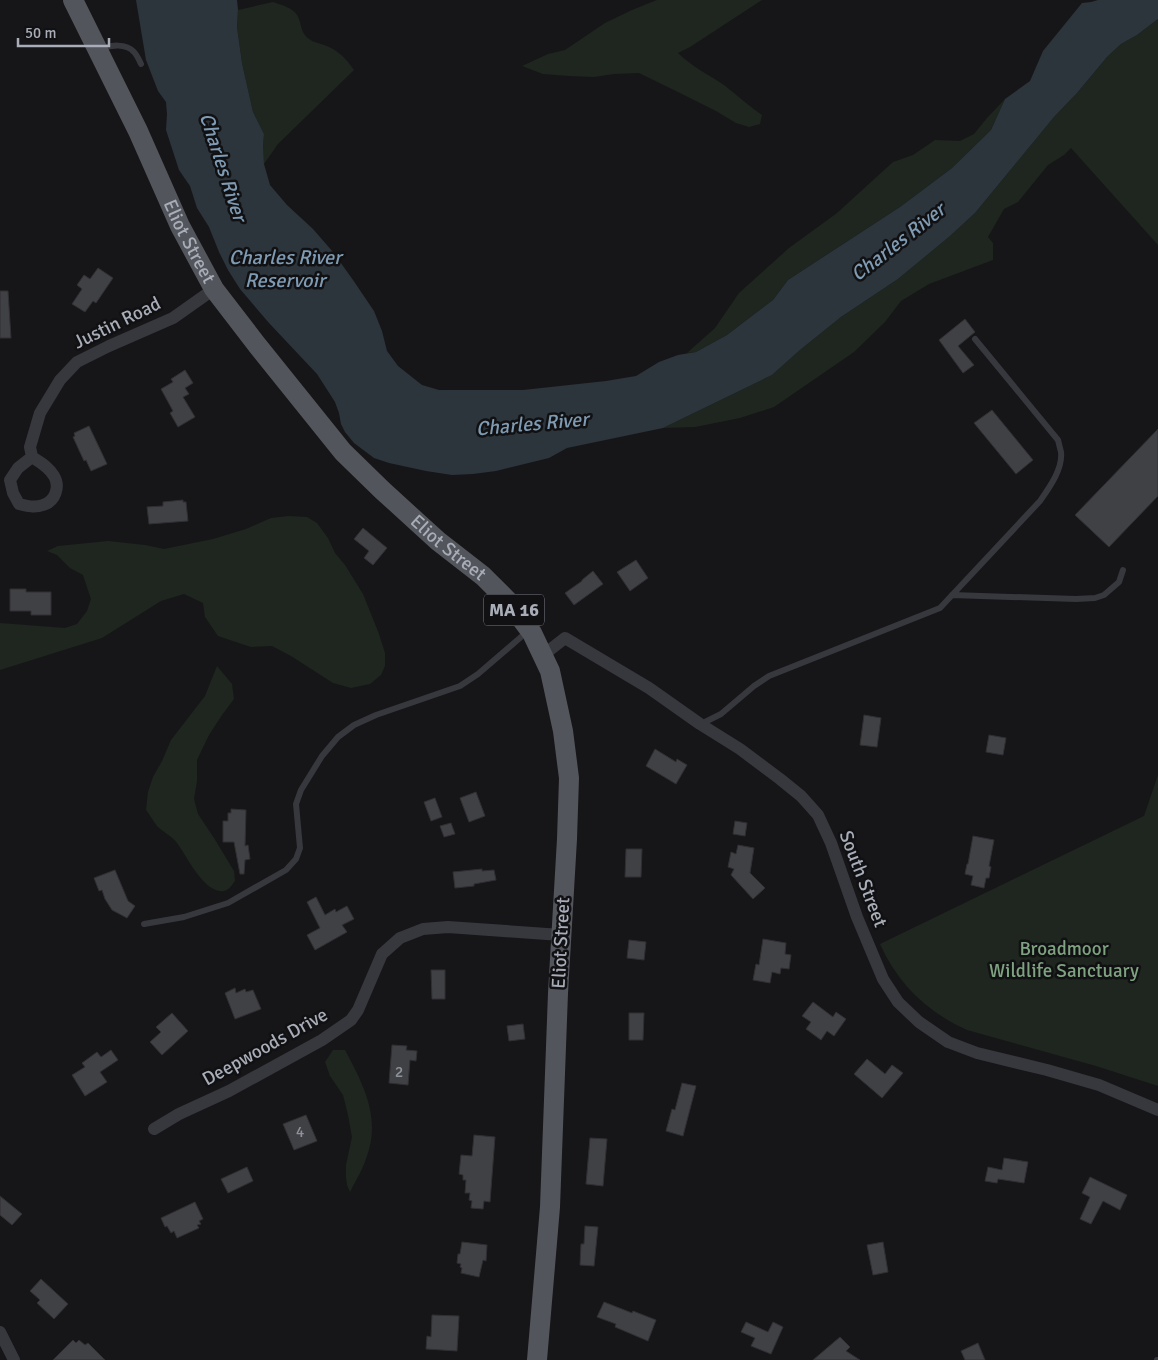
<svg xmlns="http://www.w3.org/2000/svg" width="1158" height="1360" font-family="Signika,sans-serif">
<rect width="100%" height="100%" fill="#161618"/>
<path fill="#1e261f" d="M657 0H762L690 47 678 53C691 66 709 75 724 85 737 95 749 106 762 115L760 124 749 127 736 123 716 111 682 94 639 73 614 74 594 77 569 76 543 74 522 66 548 54 565 50 605 23 632 10Z
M273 2C281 5 292 7 297 15 302 23 300 33 309 39 313 42 319 43 324 45 338 50 346 58 354 70L278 144 264 164 263 145 264 134 253 112 242 63 237 27 238 10Z
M1158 19V245L1071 148 1064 155 1048 165 1018 202 1004 209 988 237 993 243V260L929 284 901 301 885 322 854 352 774 407 740 418 695 427 663 428 772 375 800 350 841 317 898 279 950 236 975 213 1054 117 1077 93 1107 57 1121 44 1137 35Z
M1005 99 991 130 952 168 900 207 788 280 773 300 727 335 696 352 687 353 715 328 739 293 789 248 837 213 893 162 913 155 935 140 960 141 974 134 987 118Z
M289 516 307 517 317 523 328 538 335 553 345 565 363 594 379 634 385 653V666L381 675 370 684 351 688 333 683 291 656 272 646 251 647 218 636 205 617 203 603 184 594 161 601 102 638 0 670V623L65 628 77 624 87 611 91 599 83 575 70 568 57 555 47 551 58 546 108 541 145 545 164 549 213 539 246 529 271 518Z
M217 666 232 684 234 699 222 715 209 735 197 760V781L194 799 198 814 214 838 234 871 235 881C232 885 229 890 224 891 204 894 187 856 177 843 172 836 163 832 157 826 153 821 150 815 146 810L148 792 153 777 162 761 171 740 205 696Z
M1158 775V1086L1096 1066 967 1030C927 1012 898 984 880 944L1144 816Z
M333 1050H345C363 1084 381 1117 367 1156 363 1169 356 1180 350 1192L347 1185 346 1177V1165L352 1137 348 1115 343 1095 330 1076 325 1062Z"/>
<path fill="#2c353c" d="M136 0H237L238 10 237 27 242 63 253 112 264 134 263 145 264 164 270 185 287 205 313 229 333 252 353 280 374 311 382 331 387 351 398 366 422 385 439 390H523L606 381 636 376 659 362 678 355 696 352 727 335 773 300 788 280 900 207 952 168 991 130 1005 99 1030 81 1043 51 1082 3 1091 2 1098 0H1158V19L1137 35 1121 44 1107 57 1077 93 1054 117 975 213 950 236 898 279 841 317 800 350 772 375 663 428 567 448 549 458 496 471 473 474 452 475 426 471 389 463 374 458 354 443 345 432 341 424 339 413 335 402 317 374 269 323 240 289 228 270 219 252 209 227 197 208 190 186 179 170 166 130 167 114 166 102 158 91 146 60Z"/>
<path fill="#404145" stroke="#303034" d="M98 268 113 278 96 303 93 301 85 312 72 304 82 289 77 285 84 275 90 279Z
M0 291H8L11 338H0Z
M965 319 975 332 958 346 974 365 963 373 939 340Z
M185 370 193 383 185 388 189 394 183 397 195 417 178 427 170 413 173 411 161 389 173 382 171 379Z
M992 410 1033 460 1016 474 974 423Z
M89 426 107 464 91 471 86 460 84 461 73 437 75 436 74 433Z
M1158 429V496L1109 547 1075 515Z
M183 500V502H186L188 521 149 524 147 507 163 506V502Z
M363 528 387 548 373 565 364 558 369 551 354 539Z
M636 560 648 578 630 591 617 572Z
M593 571 603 584 574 605 565 593 582 581V580Z
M10 589H26V592H51V615H31V611H10Z
M864 715 881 718 877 747 860 745Z
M989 735 1006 738 1003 755 986 752Z
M655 749 676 762 677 759 687 765 676 784 646 766Z
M476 792 485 816 469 822 460 798Z
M435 798 442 817 431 821 424 802Z
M231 809 246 810 245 846 248 845 250 859 245 860 244 874H240L234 842H223V821H228V813H231Z
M735 821 747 823 745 836 733 834Z
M451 823 455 834 444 837 440 826Z
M973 836 994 840 989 866 991 867 989 878H986L984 888 971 885 973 876 965 874 967 864H968Z
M738 845 754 848 750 873 765 888 753 899 731 875 734 869 728 867 731 852 736 854Z
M626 849H642L641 877H625Z
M482 869V871L494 870 496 880 474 884V886L455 888 453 872Z
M115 870 128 901 135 906 127 918 112 910 105 899 102 890 99 891 94 878Z
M316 897 325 915 335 909 336 912 347 906 354 919 342 925 347 932 315 950 307 935 320 928 307 902Z
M763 939 786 943 785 954 791 955 789 969 781 968 780 974 772 972 770 983 753 980 756 964 759 965Z
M629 940 646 942 644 960 627 958Z
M431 970H445V999H432Z
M235 988 236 993 245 989 246 992 253 990 261 1009 235 1019 225 993Z
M813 1002 833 1017 836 1012 846 1019 834 1036 827 1031 821 1040 806 1029 811 1022 802 1016Z
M172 1013 188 1031 162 1055 150 1042 161 1032 156 1027Z
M629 1013H644L643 1040H629Z
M523 1024 525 1039 509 1041 507 1026Z
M392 1045 407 1046 406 1050 417 1051 416 1061 410 1060 408 1085 389 1083Z
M111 1050 118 1060 100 1072 107 1082 85 1096 72 1075 85 1067 82 1063 97 1052 101 1057Z
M867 1059 885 1074 892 1065 903 1073 882 1098 854 1074Z
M682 1083 696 1086 683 1136 666 1131 672 1109 675 1110Z
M306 1115 317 1141 294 1150 283 1124Z
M474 1135 495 1137 490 1202 484 1201 483 1209 471 1208 472 1201 469 1200 470 1193H465L466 1180H463V1175L459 1174 461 1155 472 1156Z
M590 1138 607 1139 603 1186 586 1184Z
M1004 1158 1028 1162 1024 1183 998 1179 997 1183 985 1181 988 1167 1002 1170Z
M247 1167 253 1181 228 1193 221 1179Z
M1090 1177 1127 1195 1120 1210 1103 1201 1091 1224 1080 1219 1090 1197 1082 1193Z
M0 1196 22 1214 12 1225 0 1215Z
M195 1202 203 1219 199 1221 201 1224 197 1225 199 1228 177 1238 174 1231 171 1233 167 1226 165 1227 161 1218Z
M585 1226 598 1227 594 1266 580 1265 581 1244H584Z
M462 1242 487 1245 486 1261 483 1260 479 1277 461 1273 462 1268 460 1267 461 1264 457 1263 458 1254H460Z
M883 1242 888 1272 873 1275 867 1245Z
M41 1279 68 1304 54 1319 37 1303 40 1300 30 1291Z
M604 1302 632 1313 633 1311 656 1320 648 1341 615 1327 616 1324 597 1317Z
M432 1315 459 1316 457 1351 426 1349 427 1336 431 1337Z
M746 1322 768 1332 773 1322 783 1327 771 1354 751 1346 755 1338 741 1332Z
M840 1337 850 1347 846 1351 860 1360H813Z
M73 1340 76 1343 79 1340 85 1345 88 1343 105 1360H53Z
M978 1343 985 1360H965L961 1351Z"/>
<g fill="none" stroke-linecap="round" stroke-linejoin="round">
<path stroke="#37383d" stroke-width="6" d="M101 49C111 45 126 43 134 52 137 55 139 60 141 64
M952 595 1076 599 1095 598 1104 595 1119 582 1123 570
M701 724 721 714 754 686 769 676 940 608 1040 501C1049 488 1063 469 1061 452 1060 448 1059 444 1058 440L975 339
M144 924 184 917 228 903 286 870 296 859 300 848 296 804 301 790 322 756 338 737 354 725 376 715 460 686 478 674 528 631
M1157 1360H1158"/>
<path stroke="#37383d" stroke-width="12" d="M32 457 18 468 10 480 13 493 19 504C27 506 35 508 43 505 56 501 60 486 54 476 49 467 40 462 32 457L30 447 40 413 60 380 77 362 109 346 173 318 214 289
M542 656 565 638 649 688 700 724 740 749 780 779 801 796 818 815 831 843 857 917 883 979 898 1002 919 1022 948 1042 977 1053 1047 1070 1099 1085 1158 1110
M154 1129 179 1114 229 1091 322 1040 351 1020 358 1010 382 954 400 938 423 929 448 927 561 935
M0 1332 14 1360"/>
<path stroke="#53555c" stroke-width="20" id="s1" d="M73 0 138 131 180 226 214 289 257 345 343 452 382 490 438 541 483 576 508 601 532 633 550 671 563 731 569 778 567 839 558 993 550 1207 537 1360"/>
</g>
<g text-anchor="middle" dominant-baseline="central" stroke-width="5" stroke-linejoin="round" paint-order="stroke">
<g font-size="16" fill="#8e929b">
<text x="399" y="1072">2</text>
<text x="300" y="1132">4</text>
</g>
<rect fill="#111113" stroke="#7b7e86" stroke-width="1" x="484" y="594.5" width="60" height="31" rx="4"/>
<g font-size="18" font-weight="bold" fill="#a8adb8">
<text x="514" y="610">MA 16</text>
</g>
<g font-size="19" fill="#a8adb8" stroke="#111113">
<text stroke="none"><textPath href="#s1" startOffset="268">Eliot Street</textPath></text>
<text transform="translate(117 323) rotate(-26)">Justin Road</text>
<text stroke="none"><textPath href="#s1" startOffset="672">Eliot Street</textPath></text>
<text transform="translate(863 879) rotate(69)">South Street</text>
<text transform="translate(561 943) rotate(-87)">Eliot Street</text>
<text transform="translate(265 1047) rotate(-29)">Deepwoods Drive</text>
</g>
<g font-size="19" fill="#7fa381" stroke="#111113">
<text x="1064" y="949">Broadmoor<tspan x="1064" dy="22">Wildlife Sanctuary</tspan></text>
</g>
<g font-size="20" font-style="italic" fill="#7f9bb3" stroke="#111113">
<text transform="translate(223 167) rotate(72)">Charles River</text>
<text transform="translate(898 242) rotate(-38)">Charles River</text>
<text x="285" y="257">Charles River<tspan x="285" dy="23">Reservoir</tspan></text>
<text transform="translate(532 424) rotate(-5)">Charles River</text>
</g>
</g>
<path d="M18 38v8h91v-8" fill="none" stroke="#a8adb8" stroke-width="2.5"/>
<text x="25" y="38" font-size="15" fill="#a8adb8" stroke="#111113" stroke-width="4" paint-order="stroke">50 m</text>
</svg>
